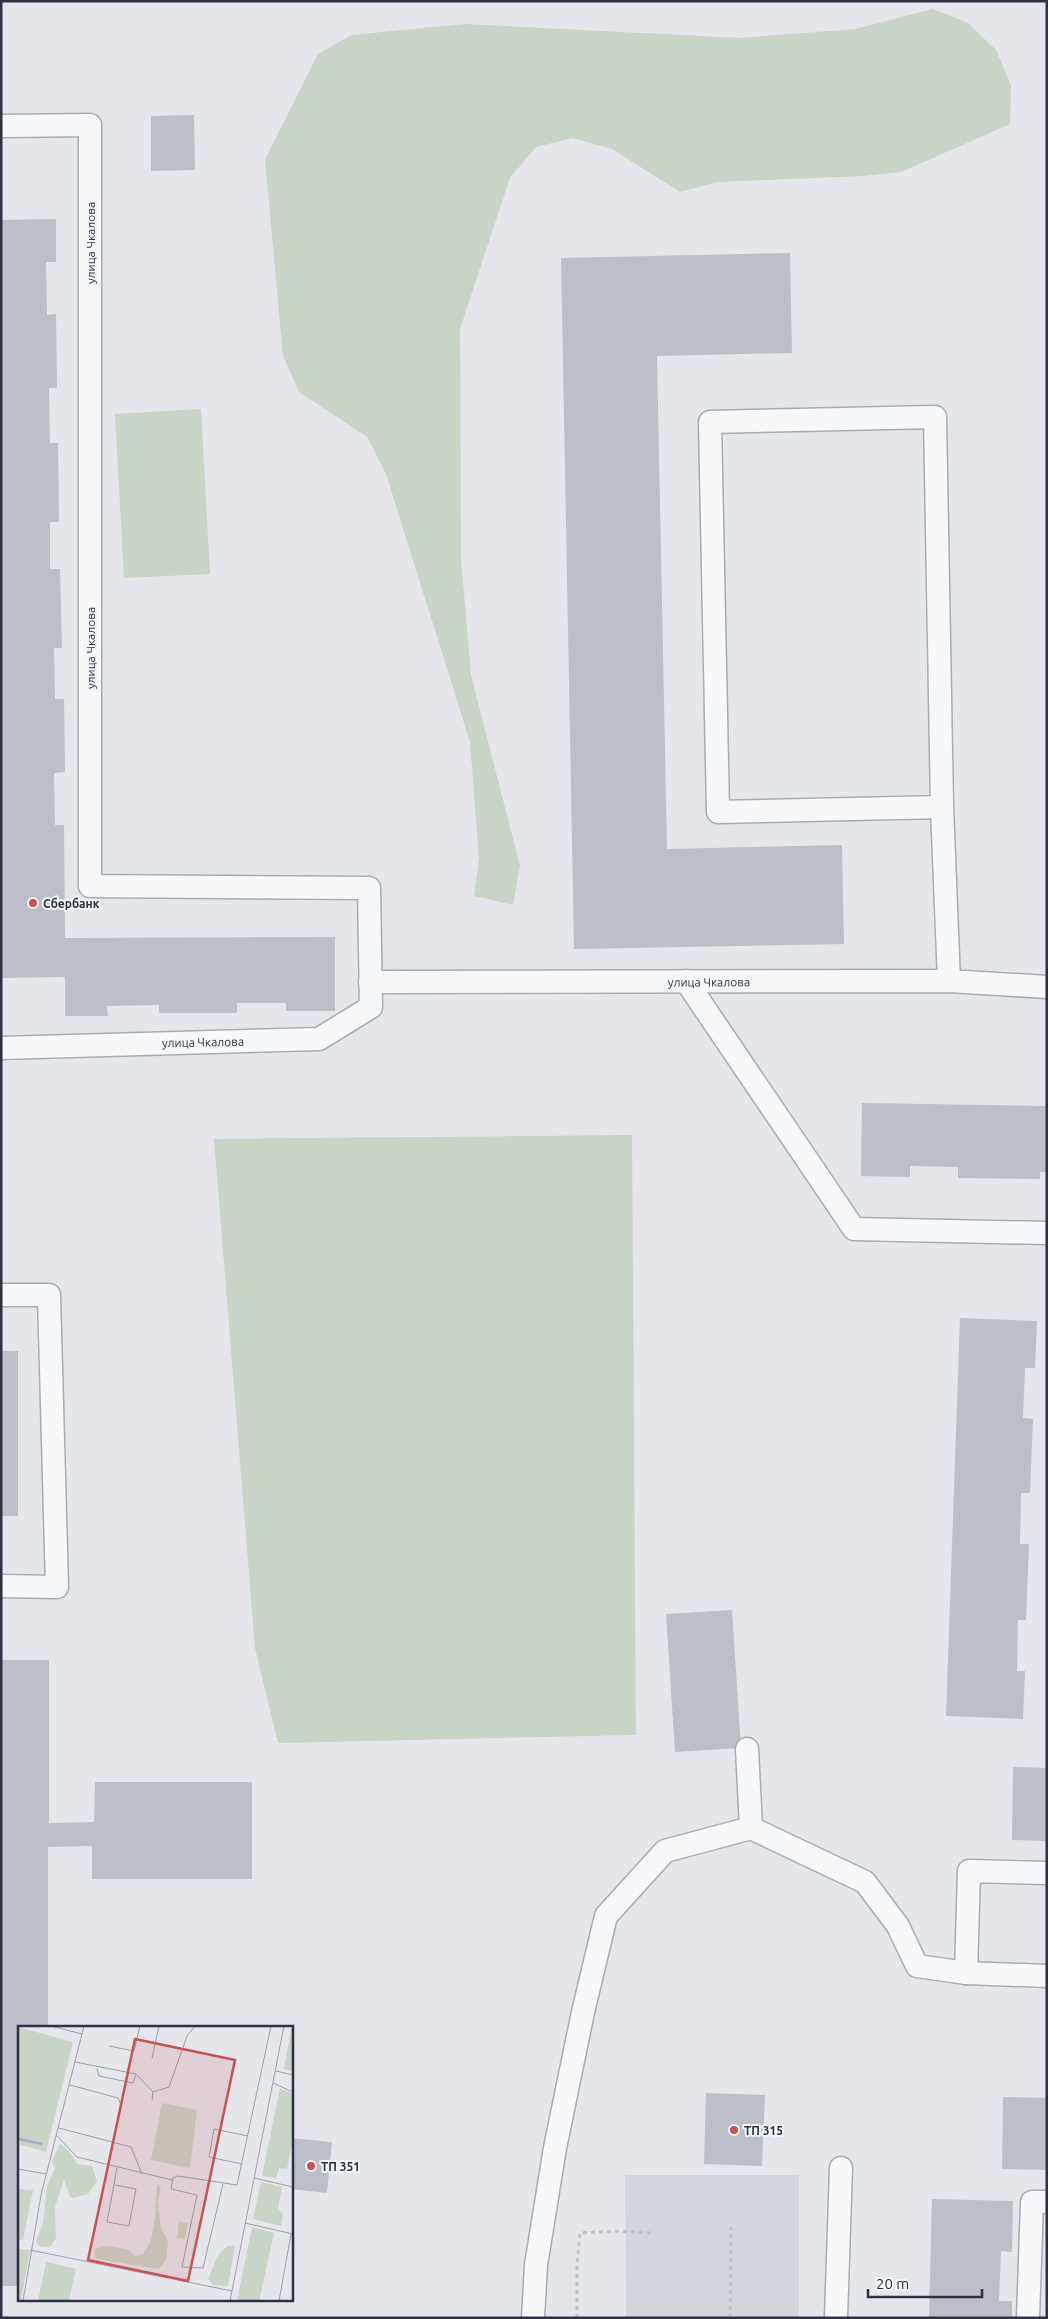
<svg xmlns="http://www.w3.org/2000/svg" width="1048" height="2319" font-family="Ubuntu,sans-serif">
<rect width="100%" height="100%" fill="#e4e6eb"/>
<path fill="#d3d5dd" d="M625 2175H799V2318H626Z"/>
<path fill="#c8d4c6" d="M933 9 968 23 996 50 1011 85 1010 124 901 172 863 176 717 182 680 192 612 149 573 138 536 147 510 178 460 329 461 559 471 675 520 866 513 905 474 896 479 858 470 742 386 474 367 437 299 392 283 356 265 159 318 54 351 35 465 24 740 38 855 29Z
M201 409 210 574 124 578 115 414Z
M632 1135 636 1735 278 1743 255 1648 214 1139Z"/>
<path fill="#bcbfc8" d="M194 115 195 170 151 171V116Z
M56 219V262H46L47 315 56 314 57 388H49L50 443H58L59 522H50V569H60L62 648H54L55 699H64L65 772 54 773 55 825H64L65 938 335 937V1011H286V1003H237V1013H159V1005L107 1006 108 1016H65V977L1 978V220Z
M790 253 792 353 657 356 667 849 842 845 844 944 574 949 561 258Z
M862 1103 1047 1106V1172H1040V1179L958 1178V1167L910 1166V1177L861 1176Z
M960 1318 1037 1321 1035 1368H1025L1023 1418 1033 1419 1030 1493H1021L1020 1544H1029L1026 1620H1018L1017 1671H1025L1023 1719 946 1716Z
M1 1351H18V1516H1Z
M732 1610 741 1748 675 1752 666 1614Z
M1 1660H49V1823L94 1822 95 1782H252V1879H92V1846L48 1847V2028H19V2286H1Z
M1013 1767 1047 1768V1841L1012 1840Z
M706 2093 765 2095 762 2166 704 2164Z
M1003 2097 1047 2098V2170L1002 2169Z
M291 2138 332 2142 327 2193 291 2189Z
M932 2199 1013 2201 1012 2252 1001 2251 999 2301H1012V2318H929Z"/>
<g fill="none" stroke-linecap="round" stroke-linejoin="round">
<g stroke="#a9acb5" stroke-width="25">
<g id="lane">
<path d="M1 126 90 125V886L369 888 371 1007 319 1039 1 1048"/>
<path d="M942 807 718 812 710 422 935 417 942 807 949 981"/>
<path d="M686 981 854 1229 1047 1233"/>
<path id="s1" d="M370 982 949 981 1047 987"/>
<path d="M1 1295H49L57 1587 1 1586"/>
<path d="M751 1828 865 1882 898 1926 917 1966 966 1973"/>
<path d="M1047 1873 969 1871 966 1973 1047 1976"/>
<path d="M533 2318 536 2265 555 2148 583 2012 606 1916 665 1851 751 1828 747 1749"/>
<path d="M836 2318 841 2168"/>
<path d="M1028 2318 1032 2202H1047"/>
</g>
</g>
<path stroke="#bec1c7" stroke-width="3" stroke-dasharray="4 4" stroke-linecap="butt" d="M577 2318V2264L580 2233 616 2231 651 2233
M730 2318 731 2227"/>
<use href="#lane" stroke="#f7f8fa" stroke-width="22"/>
</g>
<g fill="#c65455" stroke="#f4f5f8" stroke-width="2">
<circle cx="33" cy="903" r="5"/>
<circle cx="734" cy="2130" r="5"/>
<circle cx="311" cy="2166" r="5"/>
</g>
<g text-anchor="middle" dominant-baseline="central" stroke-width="4" stroke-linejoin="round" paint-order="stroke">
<g font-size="12" fill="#2d3243" stroke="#f4f5f8">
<text transform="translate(90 243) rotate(-90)">улица Чкалова</text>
<text transform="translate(90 648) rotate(-90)">улица Чкалова</text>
<text stroke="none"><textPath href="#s1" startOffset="339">улица Чкалова</textPath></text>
<text transform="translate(203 1042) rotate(-1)">улица Чкалова</text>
</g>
<g font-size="12" font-weight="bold" fill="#2d3243" stroke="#f4f5f8" text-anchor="start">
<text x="43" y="903">Сбербанк</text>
<text x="744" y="2130">ТП 315</text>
<text x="321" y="2166">ТП 351</text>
</g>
</g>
<g transform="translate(18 2026)">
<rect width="275" height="275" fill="#e4e6eb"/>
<path d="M0 1 55 16 28 126 0 118ZM273 4 275 5V45L266 43ZM262 62 275 68V113L269 143 261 142 258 152 244 150ZM144 77 179 84 172 142 133 134ZM42 118 51 125 59 138 74 140 79 155 70 168 56 172 52 171 46 153 37 181 38 212 32 221 21 220 18 214 25 197 29 160 37 142 34 135ZM243 156 264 161 260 182 265 188 263 200 235 193ZM139 158 143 160 140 175 143 202 150 215 148 234 141 243 78 233 76 223 88 220 109 223 118 230 125 228 133 214 137 192ZM0 163 15 164 5 214H0ZM161 196 170 197 167 213 159 212ZM234 201 256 207 241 275H219ZM217 219 210 260 195 259 190 253 200 229 209 220ZM0 223 12 224 3 275H0ZM28 236 58 243 51 275H20Z" fill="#c8d4c6"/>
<path fill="none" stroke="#a2afc8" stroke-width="2.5" d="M0 113 24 118"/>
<path fill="none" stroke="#9b9ea8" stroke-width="1" d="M33 0 64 8M91 20 116 25 122 0M134 32 141 0M57 36 118 48 115 57 81 50 79 43M258 45 275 49M118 48 135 66M255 57 275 66M52 59 100 72 103 79 95 116M134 74 135 66 151 61 169 10 177 0M41 102 113 121 124 148M38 109 59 131 154 154M224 138 191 131 196 103 230 110M0 143 28 148M236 152 275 161M205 158 185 242 164 241 179 169 153 163 155 152 160 150 219 159 253 0M97 159 118 163 111 200 89 196 99 142M227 197 275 208M12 224 214 265M5 275 23 169 66 0M212 275 266 0M261 275 273 208"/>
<path fill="#c65455" fill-opacity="0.15" stroke="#c65455" stroke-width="2.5" d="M117 13 217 34 170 255 70 234Z"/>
<rect width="275" height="275" fill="none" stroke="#2d3243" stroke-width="2.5"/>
</g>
<rect width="1048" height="2319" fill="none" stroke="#2d3243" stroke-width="5"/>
<path d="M868 2289v8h114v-8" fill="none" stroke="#2d3243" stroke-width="2.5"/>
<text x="876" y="2289" font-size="15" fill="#2d3243" stroke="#f4f5f8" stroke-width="4" paint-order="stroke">20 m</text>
</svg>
